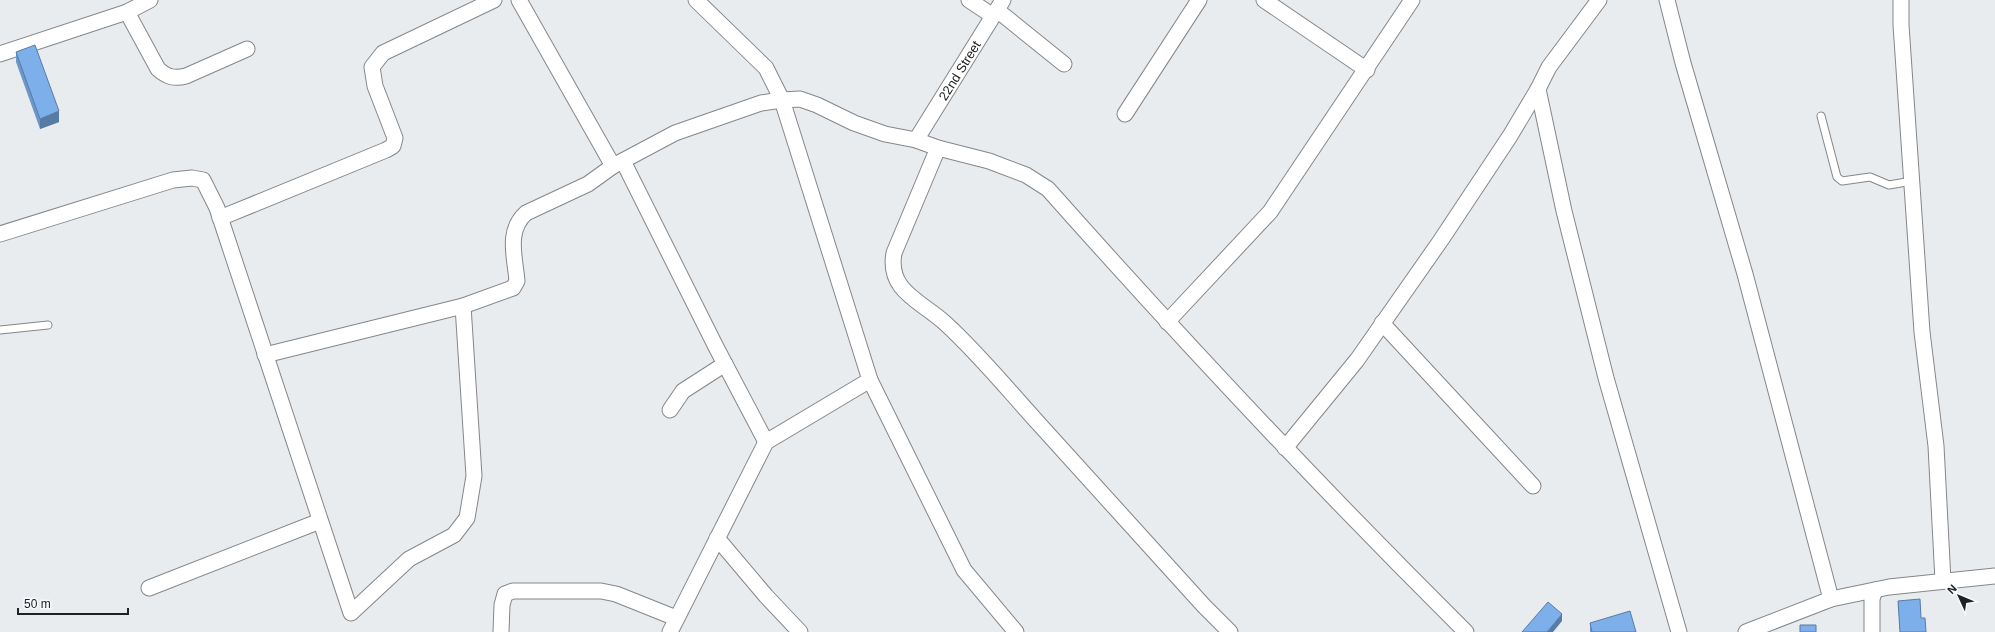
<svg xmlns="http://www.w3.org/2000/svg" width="1995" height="632" font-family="Helvetica,sans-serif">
<rect width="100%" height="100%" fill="#e8ecef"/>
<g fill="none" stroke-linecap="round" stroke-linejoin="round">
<g stroke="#84878a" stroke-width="9">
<path id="service" d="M1821 116 1837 177 1842 181 1870 177 1889 185 1912 181
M0 330 48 325"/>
</g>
<g stroke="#84878a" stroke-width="17">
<g id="minor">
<path d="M519 0 613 166"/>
<path d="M696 0 766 68 782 100 870 380 964 570 1016 632"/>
<path d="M969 0 993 16"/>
<path d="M1264 0 1367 70"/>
<path d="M1667 0 1683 63 1745 274 1831 599 1746 632"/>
<path d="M1901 0V25L1922 332 1936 446 1943 581"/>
<path d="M997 10 1064 64"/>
<path d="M127 12 158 69C167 77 174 79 186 76L247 49"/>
<path d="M0 54 127 12 150 0"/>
<path d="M1538 89 1564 211 1606 378 1679 632"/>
<path d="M1125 114 1199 0"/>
<path id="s1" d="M916 140 1003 0"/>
<path d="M938 148 894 253C887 291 921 301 945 323 979 354 1009 391 1040 425 1095 485 1149 546 1204 606L1230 632"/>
<path d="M623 161 716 347 766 442"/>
<path d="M220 218 386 150 393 146 395 138 375 86 372 67 383 53 494 0"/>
<path d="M0 234 173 180 192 178 203 180 217 208 351 613 409 559 454 535 467 518 474 476 463 306"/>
<path d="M1167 322 1270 212 1412 0"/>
<path d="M1382 323 1533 486"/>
<path d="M265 355 463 306 513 288 517 281C515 257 506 231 526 213L588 184 613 166 675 133 761 103 782 100 800 99 817 105 854 123 885 134 916 140 938 148 989 161 1026 175 1048 189C1183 341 1322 489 1466 632"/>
<path d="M670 410 683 391 725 364"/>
<path d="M1285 448 1357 360 1441 240 1510 136 1538 89 1549 67 1599 0"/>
<path d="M717 538 766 596 800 632"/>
<path d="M149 588 320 521"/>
<path d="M1831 599 1889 587 1995 576"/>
<path d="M501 632 502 605 505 594 513 591H601L616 594 676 618"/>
<path d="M670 632 766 442 870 380"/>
<path d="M1872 632V599L1875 590"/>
</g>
</g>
<use href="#service" stroke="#fff" stroke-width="7"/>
<use href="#minor" stroke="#fff" stroke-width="15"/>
</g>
<path fill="#6c97c9" d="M16 52 59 122 40 129 16 62Z
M1898 601 1921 618 1926 632H1900Z
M1590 623 1636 632H1590Z"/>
<path fill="#587ba4" d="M59 111V122L40 129V119Z
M1562 614V621L1553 632H1547Z"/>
<path fill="#7db0ea" stroke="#587ba4" d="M35 45 59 111 40 119 16 52Z
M1920 599 1921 618H1925L1926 632H1900L1898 601Z
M1548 602 1562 614 1547 632H1522Z
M1630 611 1636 632H1592L1590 623Z
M1800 625H1816V632H1800Z"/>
<g text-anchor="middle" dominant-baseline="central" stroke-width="3" stroke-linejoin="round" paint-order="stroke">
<g font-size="13" fill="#202122" stroke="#f6f9fd">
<text stroke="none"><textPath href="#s1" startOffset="82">22nd Street</textPath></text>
</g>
</g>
<g transform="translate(1959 596) rotate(314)" stroke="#f6f9fd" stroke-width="3" paint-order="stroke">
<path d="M0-3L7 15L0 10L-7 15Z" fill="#202122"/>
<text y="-6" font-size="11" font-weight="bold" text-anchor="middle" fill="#202122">N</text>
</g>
<path d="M18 608v6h110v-6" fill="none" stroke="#202122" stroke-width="2"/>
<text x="24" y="608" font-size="12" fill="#202122" stroke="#f6f9fd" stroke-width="3" paint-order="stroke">50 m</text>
</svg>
